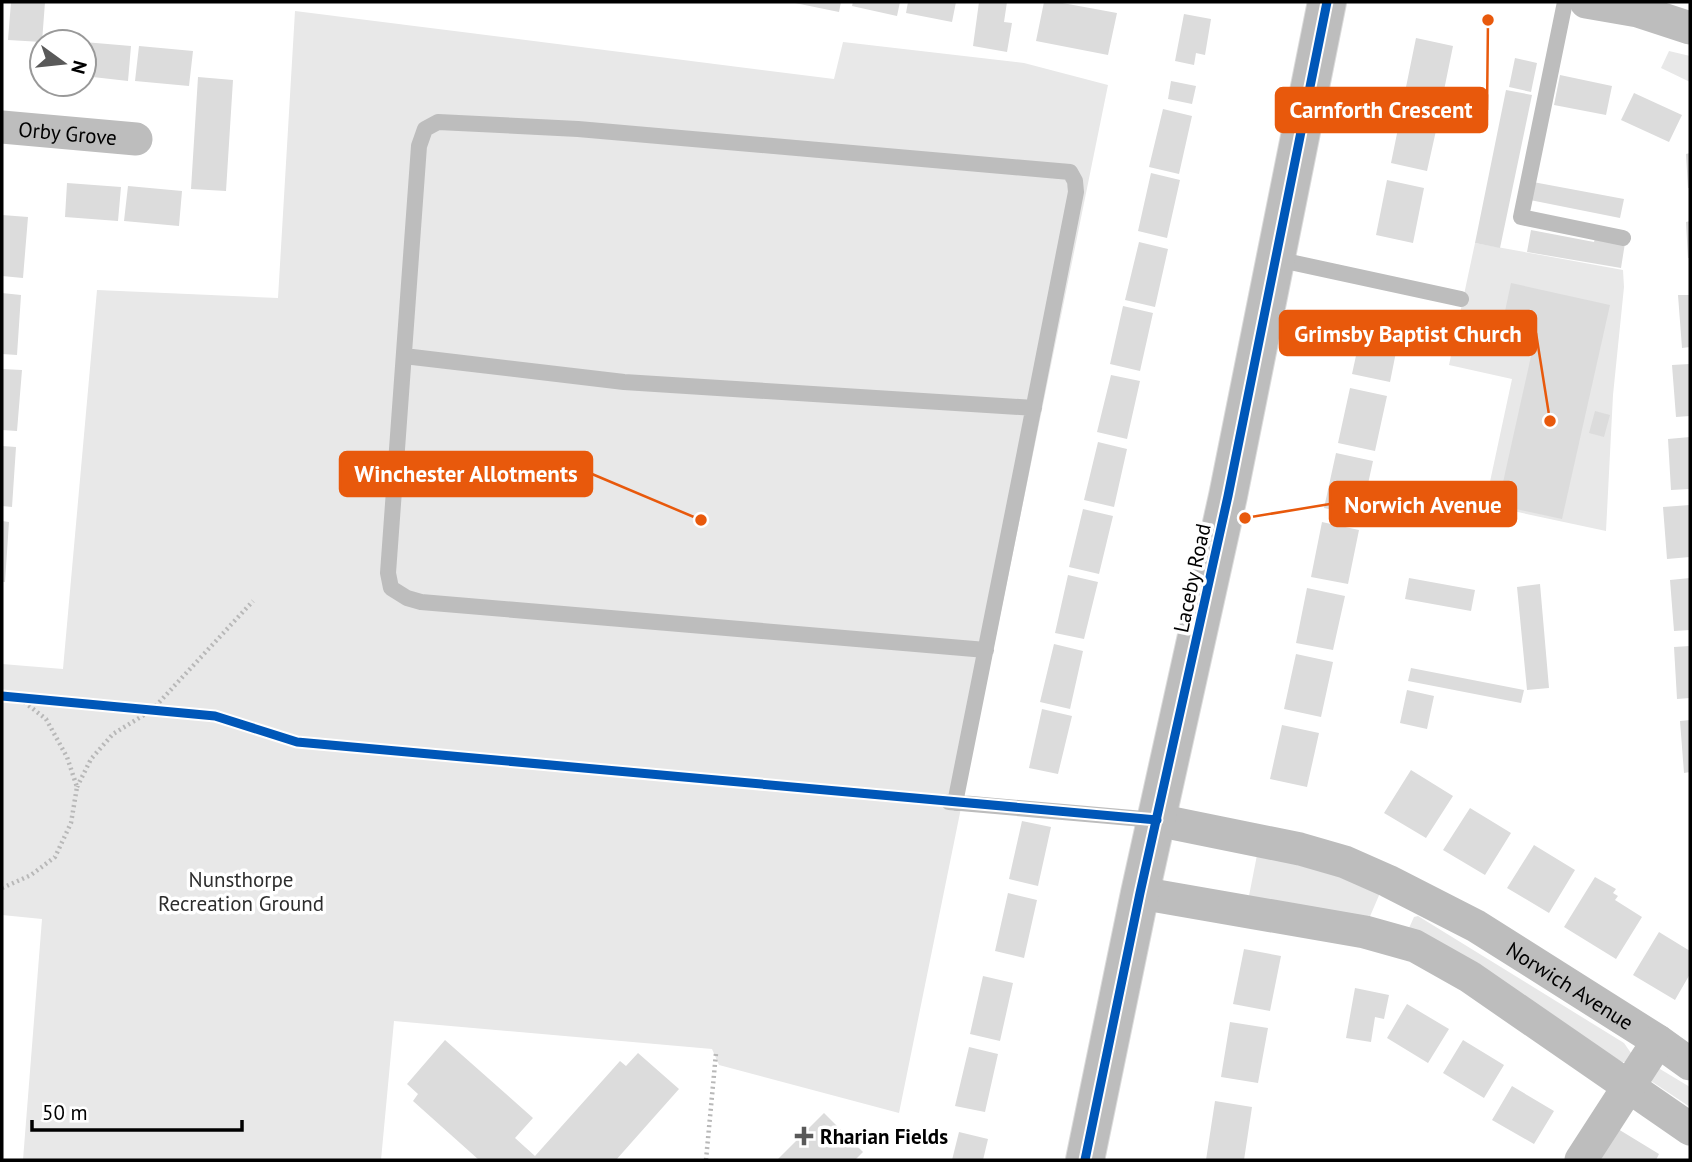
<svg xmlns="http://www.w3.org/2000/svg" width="1692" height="1162" font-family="'PT Sans',sans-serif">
<rect width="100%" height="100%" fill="#fff"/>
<path fill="#e8e8e8" d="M295 11 834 79 843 42 1024 63 1108 85 899 1113 719 1065 712 1049 394 1021 381 1160H23L42 919 2 915V664L63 669 97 290 278 298Z
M1669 51 1690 56V82L1661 68Z
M1475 243 1623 270 1624 287 1613 395 1606 531 1485 505 1512 379 1449 365Z
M1257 855 1322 868 1380 893 1368 921 1248 901Z
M1418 916 1624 1043 1631 1053 1628 1062H1622L1409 928 1414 917Z
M1655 1066 1690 1087V1107L1651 1081Z"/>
<path fill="#dcdcdc" d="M11 2H45L42 42 8 40Z
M790 2H841L839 12Z
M853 2H900L897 16 852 6Z
M908 2H956L952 22 906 13Z
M979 2H1007L1004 22 1012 23 1007 52 973 46Z
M1044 2H1057L1117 13 1108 55 1036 41Z
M1184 14 1211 19 1205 55 1196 53 1194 65 1175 61Z
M1416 38 1453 46 1442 100 1405 92Z
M84 42 131 46 128 81 84 76Z
M139 46 193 51 189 86 135 81Z
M1515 58 1537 63 1531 92 1509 87Z
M1560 75 1612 86 1606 115 1554 105Z
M198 77 233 80 226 191 191 189Z
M1171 81 1196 86 1192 104 1168 99Z
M1506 90 1532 95 1500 248 1475 243Z
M1634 93 1682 115 1669 142 1621 120Z
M1163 109 1192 116 1179 174 1149 167Z
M1402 109 1439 117 1427 171 1391 163Z
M1690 153V188H1688L1686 154Z
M1151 173 1180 180 1167 238 1138 231Z
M1387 180 1424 188 1413 243 1376 235Z
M1533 182 1624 199 1620 218 1530 200Z
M67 183 121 187 118 221 65 217Z
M128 186 182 191 179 226 124 221Z
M2 215 28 217 23 278 2 276Z
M1690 221V258H1688L1686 222Z
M1531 230 1594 242 1595 238 1625 243 1621 268 1527 252Z
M1139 242 1168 249 1155 307 1125 300Z
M1511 283 1610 305 1562 519 1498 505 1535 338 1501 330Z
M2 293 21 295 17 355 2 354Z
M1678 295H1690V347L1682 348Z
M1123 306 1153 313 1140 371 1110 364Z
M1364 319 1401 327 1390 382 1352 374Z
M1690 364V416L1676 417 1672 365Z
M2 369 22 370 17 431 2 430Z
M1111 375 1140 381 1127 439 1097 432Z
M1350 388 1387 396 1375 451 1338 443Z
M1595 411 1610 415 1604 437 1589 433Z
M1690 437V489L1671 490 1668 439Z
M1098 442 1127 449 1114 507 1084 500Z
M2 446 16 447 12 507 2 506Z
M1336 453 1373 461 1361 516 1324 508Z
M1690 505V557L1667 559 1663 507Z
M1083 509 1113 516 1099 574 1069 567Z
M2 521 9 522 5 582H2Z
M1322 522 1359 530 1348 584 1311 577Z
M1068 575 1098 582 1084 639 1055 633Z
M1409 578 1475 590 1471 611 1405 599Z
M1690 578V630L1674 631 1670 580Z
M1540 584 1549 688 1527 690 1517 587Z
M1307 588 1345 596 1333 650 1296 643Z
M1054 644 1083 651 1070 709 1040 702Z
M1690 646V698L1677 699 1674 647Z
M1296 654 1333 662 1321 717 1284 709Z
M1411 668 1524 690 1521 703 1408 681Z
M1407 690 1434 696 1427 729 1400 723Z
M1042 709 1072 716 1058 774 1029 768Z
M1690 720V772L1684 773 1680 721Z
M1282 725 1319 733 1307 787 1270 779Z
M1411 770 1453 796 1426 838 1384 813Z
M1470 808 1511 833 1485 875 1443 850Z
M1022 821 1051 827 1038 886 1009 879Z
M1534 845 1575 870 1549 913 1507 888Z
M1595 877 1616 889 1613 893 1618 896 1615 900 1642 917 1616 959 1564 927Z
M1008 893 1037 900 1024 958 995 951Z
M1659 932 1690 951V974L1675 1000 1633 975Z
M1244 949 1281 956 1270 1011 1233 1004Z
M983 976 1013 983 1000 1041 970 1034Z
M1355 988 1389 995 1384 1019 1375 1017 1371 1042 1346 1038Z
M1407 1004 1449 1029 1428 1063 1387 1038Z
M1230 1022 1268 1028 1258 1083 1221 1077Z
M445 1040 533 1118 515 1138 535 1156 620 1061 626 1066 638 1053 679 1089 616 1160H479L413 1101 418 1094 407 1084Z
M1463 1040 1504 1065 1484 1098 1443 1073Z
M969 1047 998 1054 985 1112 955 1106Z
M1512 1086 1554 1111 1534 1144 1492 1120Z
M1215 1101 1252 1107 1244 1160H1206Z
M824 1113 863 1152 855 1160H777Z
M1618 1129 1659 1154 1656 1160H1599Z
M959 1132 988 1139 983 1160H952Z"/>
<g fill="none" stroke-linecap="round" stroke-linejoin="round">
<g stroke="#dbdbdb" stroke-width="40">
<path id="trunk" d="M1085 1160 1140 893 1228 496 1327 2"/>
</g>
<path stroke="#b8b8b8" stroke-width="4.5" stroke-dasharray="2 3.5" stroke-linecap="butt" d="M77 787 91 759 113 734 152 710 253 601
M2 888 31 875 55 857 71 823 77 787 67 757 46 719 19 698
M706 1160 716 1053"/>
<path stroke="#bdbdbd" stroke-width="16" d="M1565 2 1521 217 1623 238
M1276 259 1461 299
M404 356 624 382 1034 408
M949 802 1155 820
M955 803C996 599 1036 396 1076 192L1075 181 1070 172 578 129 438 122 425 129 419 146 388 573 391 588 407 598 421 602 986 650"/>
<g stroke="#bdbdbd" stroke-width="33">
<path d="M1586 2 1638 11 1690 28"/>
<path id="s1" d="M2 127 136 139"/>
<path id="s2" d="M1157 820 1300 849 1345 862 1388 881 1476 926 1658 1041 1690 1064"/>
<path d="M1140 893 1365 932 1415 946 1470 977 1690 1129"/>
<path d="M1581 1160 1658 1041"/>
</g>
<use href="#trunk" stroke="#bdbdbd" stroke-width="38"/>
<g stroke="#fff" stroke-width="13">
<path id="cycleway" d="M2 696 215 716 297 742 1157 820
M1085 1160 1140 893 1228 496 1327 2"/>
</g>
<use href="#cycleway" stroke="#0057b8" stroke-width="9"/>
</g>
<path fill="#595959" stroke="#fff" stroke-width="2.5" d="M800.5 1125.5h7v7h7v7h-7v7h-7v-7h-7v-7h7z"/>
<g text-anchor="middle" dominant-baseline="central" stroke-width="7" stroke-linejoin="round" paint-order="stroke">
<g font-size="21" fill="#000" stroke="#fff">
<text stroke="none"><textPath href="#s1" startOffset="66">Orby Grove</textPath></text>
<text transform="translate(1192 578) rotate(-78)">Laceby Road</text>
<text stroke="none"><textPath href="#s2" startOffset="450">Norwich Avenue</textPath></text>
</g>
<g font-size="21" fill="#2d2d2d" stroke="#fff">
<text x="241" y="879">Nunsthorpe<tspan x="241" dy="24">Recreation Ground</tspan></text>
</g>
<g font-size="21" font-weight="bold" fill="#000" stroke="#fff" text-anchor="start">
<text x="820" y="1136">Rharian Fields</text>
</g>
</g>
<path fill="none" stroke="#e8590c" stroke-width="2.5" d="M1488 20L1487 110M1550 421L1536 333M701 520L592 474M1245 518L1330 504"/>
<g fill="#e8590c" stroke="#fff" stroke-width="2.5">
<circle cx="1488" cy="20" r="7"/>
<circle cx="1550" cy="421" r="7"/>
<circle cx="701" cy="520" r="7"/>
<circle cx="1245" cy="518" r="7"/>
</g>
<g fill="#e8590c" stroke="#e8590c" stroke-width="2.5">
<rect x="1276" y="88" width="211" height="44" rx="7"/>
<rect x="1280" y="311" width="256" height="44" rx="7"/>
<rect x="340" y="452" width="252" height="44" rx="7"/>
<rect x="1330" y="482" width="186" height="44" rx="7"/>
</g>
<g font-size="23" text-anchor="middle" font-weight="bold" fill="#fff">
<text x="1381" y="118">Carnforth Crescent</text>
<text x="1408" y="342">Grimsby Baptist Church</text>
<text x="466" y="482">Winchester Allotments</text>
<text x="1423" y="513">Norwich Avenue</text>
</g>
<rect width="1692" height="1162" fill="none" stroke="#000000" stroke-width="7"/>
<g transform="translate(63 63) rotate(105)"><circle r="33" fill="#ffffff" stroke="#999999" stroke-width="2"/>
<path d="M0-5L12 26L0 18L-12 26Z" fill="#595959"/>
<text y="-10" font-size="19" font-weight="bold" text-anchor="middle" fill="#000000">N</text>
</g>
<path d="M32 1120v10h210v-10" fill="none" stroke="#000000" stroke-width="3.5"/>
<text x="42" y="1120" font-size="21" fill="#000000" stroke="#ffffff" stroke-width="5" paint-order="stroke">50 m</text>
</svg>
